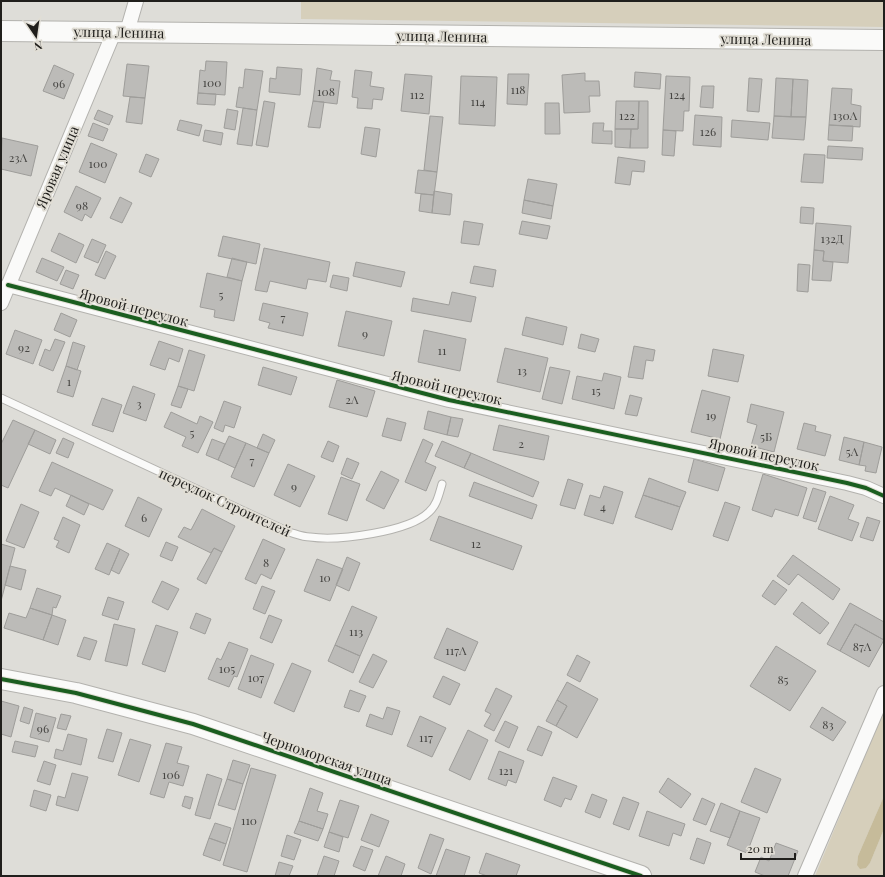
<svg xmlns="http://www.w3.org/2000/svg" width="885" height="877" font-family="'Playfair Display',serif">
<rect width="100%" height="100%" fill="#deddd8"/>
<path fill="#d6cfbb" d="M301 1H884V27L301 19Z
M884 710V796L858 856 857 865 866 868 870 863 884 829V876H815Z"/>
<path fill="#c6bb9a" d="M884 796V829L870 863 866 868 860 869 857 865 858 856Z"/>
<path fill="#bcbbb8" stroke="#9e9d9a" d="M206 61 227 62 225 95 198 93 200 70 205 71Z
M127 64 149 66 145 98 123 96Z
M54 65 74 74 64 99 43 91Z
M277 67 302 69 300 95 269 92 270 78 276 79Z
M317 68 332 71 330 80 340 81 337 104 313 101Z
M245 69 263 71 257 110 236 107 239 87 243 88Z
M355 70 372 72 370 86 384 88 382 100 373 99 372 109 357 108 358 98 352 97Z
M635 72 661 74 660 89 634 87Z
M585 73V81H599L600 96H589L590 112 564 113 562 75Z
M405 74 432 76 429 114 401 111Z
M508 74H529L527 105 507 104Z
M461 76 497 77 495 126 459 124Z
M666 76 690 77 689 111H684L683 131 663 130Z
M749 78 762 79 759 112 747 111Z
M776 78 793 79 791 117 774 116Z
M793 79 808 80 806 117H791Z
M702 86H714L713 108 700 107Z
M832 88 852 89 851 104 861 106 860 127 829 125Z
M198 93 216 94 215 105 197 104Z
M130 97 145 98 142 124 126 122Z
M264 101 275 103 268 147 256 145Z
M313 101 324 102 320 128 308 127Z
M616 101H639L638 129H615Z
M639 101H648V148H630L631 129H638Z
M545 103H559L560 134H545Z
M243 108 257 110 252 146 237 144Z
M227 109 238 111 235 130 224 128Z
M98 110 113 116 109 125 94 119Z
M695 115 722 117 721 147 693 145Z
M430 116 443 117 437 172 424 170Z
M774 116 806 117 804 140 772 138Z
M180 120 202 125 199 136 177 130Z
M732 120 770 123 768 140 731 137Z
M93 123 108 129 103 141 88 136Z
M593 123H604L603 131H612V144L592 143Z
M829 125 853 126 852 141 828 140Z
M365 127 380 129 376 157 361 154Z
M615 129H631L630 148 615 147Z
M205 130 223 133 221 145 203 141Z
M663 130 676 131 674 156 662 155Z
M2 138 38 146 31 176 1 169Z
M91 143 117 154 105 183 79 172Z
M828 146 863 148 862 160 827 158Z
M146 154 159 159 151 177 139 172Z
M804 154 825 155 823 183 801 182Z
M618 157 645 161 644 172 632 171 630 185 615 183Z
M418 170 437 172 434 195 415 193Z
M528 179 557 184 553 206 524 200Z
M76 186 101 198 91 218 85 214 82 221 64 212Z
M434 191 452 194 450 215 432 213Z
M421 194 434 195 432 213 419 211Z
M120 197 132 203 122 223 110 218Z
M524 200 553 206 551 219 522 213Z
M801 207 814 208 813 224 800 223Z
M464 221 483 224 479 245 461 243Z
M522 221 550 226 547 239 519 234Z
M816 223 851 226 848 263 823 261 824 251 814 250Z
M59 233 84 245 76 263 51 251Z
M223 236 260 244 256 264 218 256Z
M92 239 106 245 98 263 84 257Z
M264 248 330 262 326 282 308 279 306 289 270 281 267 292 255 290Z
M814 250 824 251 823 261 833 262 831 281 812 280Z
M106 251 116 256 105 279 95 275Z
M42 258 64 267 57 281 36 272Z
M232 258 247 262 242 281 227 277Z
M356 262 405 272 401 287 353 276Z
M798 264 810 265 808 292 797 291Z
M474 266 496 270 493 287 470 283Z
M66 270 79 275 73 289 60 284Z
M207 273 242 281 234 321 214 317 215 310 200 307Z
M333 275 349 278 347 291 330 287Z
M452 292 476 297 471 322 411 311 413 298 449 305Z
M263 303 308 313 303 336 268 328 270 323 259 320Z
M346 311 392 321 384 356 338 346Z
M61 313 77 320 70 337 54 330Z
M526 317 567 327 563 345 522 335Z
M15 330 42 340 33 364 6 354Z
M424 330 466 339 460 371 418 362Z
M581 334 599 339 595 352 578 348Z
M55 339 65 342 53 371 39 365 45 349 50 351Z
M159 341 183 349 179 362 169 358 165 370 150 365Z
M73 342 85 346 77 370 66 366Z
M634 346 655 350 653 361 646 360 643 379 628 377Z
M505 348 548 358 540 392 497 382Z
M713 349 744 355 738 382 708 376Z
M189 350 205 355 194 391 178 386Z
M66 366 81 371 73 397 57 392Z
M263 367 297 377 291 395 258 385Z
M550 367 570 371 562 404 542 399Z
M604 373 621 377 614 409 572 399 577 376 602 381Z
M337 380 375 391 367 417 329 407Z
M133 386 155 394 146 421 123 413Z
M178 386 188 389 181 408 171 405Z
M702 390 730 397 720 439 691 432Z
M630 395 642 398 637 416 625 414Z
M102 398 122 405 113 432 92 425Z
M224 401 241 407 234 428 225 425 223 432 214 428Z
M751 404 784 412 774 452 751 446 757 425 747 422Z
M428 411 451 417 447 435 424 429Z
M171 412 197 424 200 416 213 422 198 453 182 446 186 437 164 427Z
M451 417 463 419 458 437 447 435Z
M387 418 406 423 401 441 382 436Z
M13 420 35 430 8 488 1 485V444Z
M804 423 816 426 815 431 831 435 825 456 797 449Z
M499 425 549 436 544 460 493 450Z
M35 430 56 440 50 454 28 444Z
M263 434 275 440 269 453 257 448Z
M229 436 246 443 235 468 218 460Z
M844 437 864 442 859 465 839 460Z
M63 438 74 443 68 458 56 453Z
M212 439 225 444 218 460 206 455Z
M423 439 433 444 425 462 436 467 426 491 405 482Z
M328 441 339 446 333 462 321 457Z
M442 441 471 453 464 468 435 456Z
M864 442 882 447 876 473 865 471 866 466 859 465Z
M246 443 269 453 254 487 231 477Z
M471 453 539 482 533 497 464 468Z
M347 458 359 463 352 479 341 474Z
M694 459 725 468 718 491 688 482Z
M52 462 113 490 103 510 55 488 51 496 39 491Z
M288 464 315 476 300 507 274 495Z
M381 471 399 480 384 509 366 500Z
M763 474 807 488 798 516 775 509 772 517 752 510Z
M341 477 360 484 347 521 328 514Z
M649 478 686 492 680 507 643 495Z
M568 479 583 484 575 509 560 505Z
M474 482 537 505 532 519 469 496Z
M604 486 623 492 613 524 584 515 590 495 600 498Z
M813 488 826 492 816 522 803 518Z
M71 495 89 504 84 515 66 506Z
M643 495 680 507 672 530 635 517Z
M830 496 854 505 848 519 859 523 852 541 818 529Z
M138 497 162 509 149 537 125 526Z
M725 502 740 507 728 541 713 536Z
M21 504 39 512 24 548 6 541Z
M202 509 235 526 222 552 214 548 211 553 178 537 184 527 191 530Z
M439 516 522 546 513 570 430 540Z
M63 517 80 525 69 553 56 547 59 541 54 539Z
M867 517 880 521 873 541 860 537Z
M263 539 285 549 271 579 261 574 256 584 245 579Z
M166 542 178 547 172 561 160 556Z
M107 543 120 549 109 575 95 569Z
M1 544 15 548 1 601Z
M214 548 222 552 206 584 197 579Z
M120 549 129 554 119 574 111 570Z
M793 555 840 589 833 600 798 574 789 585 777 576Z
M347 557 360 563 349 591 336 585Z
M317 559 343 569 330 601 304 591Z
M10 566 26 570 21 590 5 585Z
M773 580 787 590 775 605 762 596Z
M162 581 179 589 168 610 152 602Z
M262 586 275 591 265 614 253 609Z
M37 588 61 596 56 608 53 607 52 615 30 608Z
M108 597 124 602 118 620 102 615Z
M802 602 829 623 820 634 793 614Z
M850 603 884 622V640L855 624 840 651 827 644Z
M352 606 377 617 360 656 335 645Z
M30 608 52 615 43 640 4 628 9 613 26 618Z
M196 613 211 619 205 634 190 628Z
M52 615 66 620 58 645 43 640Z
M269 615 282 620 272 643 260 638Z
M114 624 135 629 127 666 105 661Z
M855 624 884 640 869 667 840 651Z
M156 625 178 632 165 672 142 664Z
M447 628 478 642 465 671 434 658Z
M84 637 97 641 90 660 77 656Z
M229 642 248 649 237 677 234 676 229 687 208 679 217 658 221 660Z
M335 645 360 656 353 673 328 661Z
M776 646 816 671 790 711 750 686Z
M373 654 387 661 373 688 359 682Z
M251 655 274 664 261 698 238 689Z
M577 655 590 662 580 682 567 675Z
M292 663 311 671 294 712 274 703Z
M443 676 460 684 450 705 433 697Z
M567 682 598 699 577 738 556 726 567 706 557 700Z
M496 688 512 696 494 731 484 726 491 714 485 711Z
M350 690 366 696 359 712 344 707Z
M557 700 567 706 556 726 546 721Z
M1 701 19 706 11 737 1 734Z
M24 707 33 710 29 724 20 721Z
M387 707 400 711 392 735 366 726 370 714 383 719Z
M822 707 846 722 833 741 810 727Z
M36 713 56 718 49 742 30 737Z
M61 714 71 716 66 730 57 728Z
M420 716 446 728 432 757 407 746Z
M505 721 518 727 509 748 495 741Z
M538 726 552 732 542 756 527 750Z
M107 729 122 733 113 762 98 758Z
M468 730 488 740 470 780 449 770Z
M68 734 87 739 81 765 54 758 56 749 63 751Z
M130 739 151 745 139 782 118 775Z
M15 741 38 746 35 757 12 752Z
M166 743 182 747 177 763 189 766 183 786 169 782 164 798 150 794Z
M499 751 524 761 516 783 508 780 506 786 488 779Z
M233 760 250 765 243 784 227 779Z
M44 761 56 765 50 785 37 781Z
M251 768 276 775 247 872 223 865Z
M755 768 781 779 767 813 741 802Z
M72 773 88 777 78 811 56 805 58 796 65 798Z
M207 774 222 779 210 819 195 815Z
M553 777 577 786 571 800 565 798 561 807 544 800Z
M668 778 691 794 681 808 659 792Z
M227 779 243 784 235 810 218 805Z
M310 788 323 793 317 811 328 814 323 829 299 821Z
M34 790 51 795 46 811 30 806Z
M592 794 607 800 600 818 585 812Z
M185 796 193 798 190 809 182 806Z
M623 797 639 803 629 830 613 824Z
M702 798 715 804 706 825 693 820Z
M340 800 359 806 348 838 329 832Z
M721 803 740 811 730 838 710 831Z
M647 811 685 824 681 836 673 833 669 846 639 836Z
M740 811 760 818 747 853 727 845Z
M371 814 389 821 379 847 361 840Z
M299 821 323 829 318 841 294 833Z
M215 823 231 828 226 844 209 838Z
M329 832 343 837 339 852 324 847Z
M430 834 444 839 431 874 418 868Z
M287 835 301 840 294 860 281 856Z
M209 838 226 844 220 861 203 855Z
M697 838 711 843 704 864 690 859Z
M776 843 798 851 788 876H765L755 872 761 857 769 861Z
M361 846 373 850 365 871 353 866Z
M446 849 470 857 464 876H436Z
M486 853 520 865 516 876H487L479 873Z
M324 856 339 861 334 876H317Z
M386 856 405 864 401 876H378Z
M279 862 293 866 289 876H275Z"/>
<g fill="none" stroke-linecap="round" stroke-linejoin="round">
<g stroke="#b3b2ae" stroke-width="9">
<path id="lane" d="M1 398 289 532C296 534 303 537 310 537 338 541 409 532 429 512 437 505 439 494 442 484"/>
</g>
<g stroke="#b3b2ae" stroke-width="16">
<path id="street" d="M127 32 136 1
M8 285 449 400 847 483 866 488 884 496
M1 303 114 32
M805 876 884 693"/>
</g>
<g stroke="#b3b2ae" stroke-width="22">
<path id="secondary" d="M1 31 884 40
M1 679 76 693 193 724 641 876"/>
</g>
<use href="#lane" stroke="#fafaf9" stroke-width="7"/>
<use href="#street" stroke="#fafaf9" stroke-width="14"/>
<use href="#secondary" stroke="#fafaf9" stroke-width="20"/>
<g stroke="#e1ded5" stroke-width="6">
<path id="cycleway" d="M8 285 449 400 847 483 866 488 884 496
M1 679 76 693 193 724 641 876"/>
</g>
<use href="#cycleway" stroke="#1b5e20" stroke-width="4"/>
</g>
<g text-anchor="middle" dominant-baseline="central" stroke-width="4" stroke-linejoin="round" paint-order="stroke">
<g font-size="12" fill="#474643">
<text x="212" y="82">100</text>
<text x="59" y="83">96</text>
<text x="518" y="89">118</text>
<text x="326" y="91">108</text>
<text x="417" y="94">112</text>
<text x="677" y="94">124</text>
<text x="478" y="101">114</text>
<text x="627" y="115">122</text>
<text x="845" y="115">130А</text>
<text x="708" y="131">126</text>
<text x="18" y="157">23А</text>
<text x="98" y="163">100</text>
<text x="82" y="205">98</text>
<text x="832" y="238">132Д</text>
<text x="221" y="294">5</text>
<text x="283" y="317">7</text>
<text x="365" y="333">9</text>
<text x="24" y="347">92</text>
<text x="442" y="350">11</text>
<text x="522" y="370">13</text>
<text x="69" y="381">1</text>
<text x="596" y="390">15</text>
<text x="352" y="399">2А</text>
<text x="139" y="403">3</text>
<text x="711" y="415">19</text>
<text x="192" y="432">5</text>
<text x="766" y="436">5Б</text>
<text x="521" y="443">2</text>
<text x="852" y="451">5А</text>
<text x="252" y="460">7</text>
<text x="294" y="486">9</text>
<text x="603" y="506">4</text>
<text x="144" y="517">6</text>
<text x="476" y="543">12</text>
<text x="266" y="562">8</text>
<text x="325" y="577">10</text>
<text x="356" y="631">113</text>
<text x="862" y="646">87А</text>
<text x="456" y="650">117А</text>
<text x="227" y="668">105</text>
<text x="256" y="677">107</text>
<text x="783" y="679">85</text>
<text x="828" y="724">83</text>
<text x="43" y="728">96</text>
<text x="426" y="737">117</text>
<text x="506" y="770">121</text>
<text x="171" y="774">106</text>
<text x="249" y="820">110</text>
</g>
<g font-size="14" fill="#201f1c" stroke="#e1ded5">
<text transform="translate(119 32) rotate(1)">улица Ленина</text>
<text transform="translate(442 36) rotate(1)">улица Ленина</text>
<text transform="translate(766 39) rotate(1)">улица Ленина</text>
<text transform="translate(57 167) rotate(-67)">Яровая улица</text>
<text transform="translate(134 307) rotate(15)">Яровой переулок</text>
<text transform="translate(447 387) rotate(13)">Яровой переулок</text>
<text transform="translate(764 454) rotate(12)">Яровой переулок</text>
<text transform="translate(225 502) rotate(25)">переулок Строителей</text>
<text transform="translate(327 758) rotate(19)">Черноморская улица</text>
</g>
</g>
<rect width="885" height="877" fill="none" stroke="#201f1c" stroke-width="4"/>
<g transform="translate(36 36) rotate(167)" stroke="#e1ded5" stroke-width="3" paint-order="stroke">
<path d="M0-3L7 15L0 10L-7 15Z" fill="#201f1c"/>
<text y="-6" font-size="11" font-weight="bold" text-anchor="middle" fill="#201f1c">N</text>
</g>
<path d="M741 853v6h54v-6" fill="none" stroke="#201f1c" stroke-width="2"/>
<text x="747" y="853" font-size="12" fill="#201f1c" stroke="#e1ded5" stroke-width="3" paint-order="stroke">20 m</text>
</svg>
